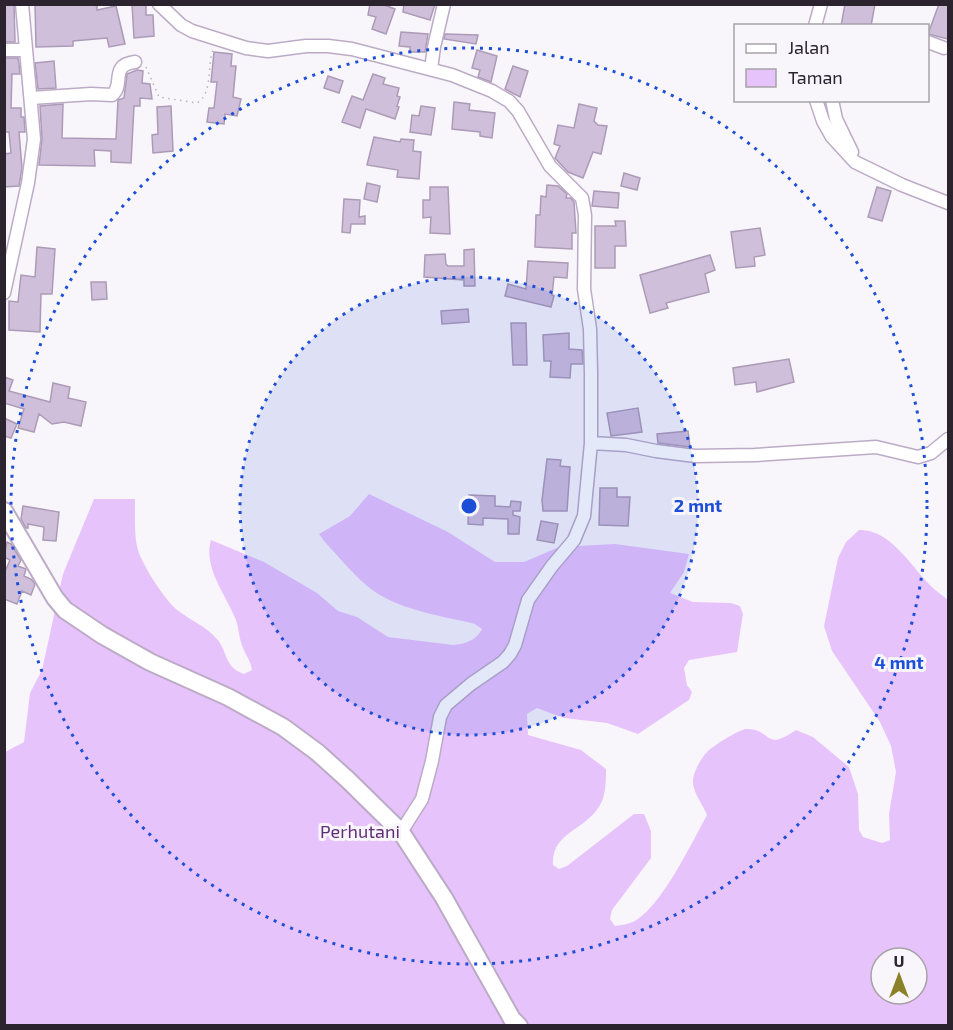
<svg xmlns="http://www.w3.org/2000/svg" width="953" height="1030" font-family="'Exo 2',sans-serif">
<rect width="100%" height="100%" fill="#f9f6fb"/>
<path fill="#e7c3fc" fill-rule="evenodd" d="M369 494 448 532 495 562H524L559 547 615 544 689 554 684 572 670 593 693 602 731 603 740 606 743 614 737 652 689 660 684 668 687 685 692 692 689 700 638 734 607 723 564 718 537 708 527 714 528 735 581 750 606 769C606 780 606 791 602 801 589 831 551 830 553 865L559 869 567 866 634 814H644L651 831V858L612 910 610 919 615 926C621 925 628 924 633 922 661 908 692 842 707 815 703 805 692 791 693 781 693 773 701 758 707 752 713 746 738 730 746 729 772 728 763 753 796 730L813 737 849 767 858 794 859 830 863 837 882 843 890 840 889 814 896 772 891 746 880 722 832 651 824 626 838 558 846 542 859 530C887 528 910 563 927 582 933 589 941 594 948 600V1025L5 1026V752L24 742 30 693 42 670 63 574 94 499H135C135 514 134 537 138 550 143 566 163 597 176 609 189 620 205 625 217 639 228 652 224 667 244 674L252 670C251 661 246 656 243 648 239 639 239 629 236 620 226 595 203 568 211 540L264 562 317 593 338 611 357 617 388 637 453 645C465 644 477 640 482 629L475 624C439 615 395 610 366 585 351 572 338 556 324 541L319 534 350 516ZM881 958H917V994H881Z"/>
<path fill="#d0bfdb" stroke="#ac9bb6" stroke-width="1.5" d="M4 4H14L15 42H4Z
M35 4H91L97 6V10L116 6 125 44 109 47 107 38 73 41V46L36 47Z
M132 4H146V15H153L154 36 134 38Z
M370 4H382L395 9 386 34 372 29 376 17 368 15Z
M404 4H435L430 20 403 12Z
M845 4H875L871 26H841Z
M939 4H948V39L928 34Z
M401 32 428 34 425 52H410V47L399 46Z
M445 34 478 35 476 44 444 39Z
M477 50 497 56 491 82 478 77 480 70 472 68Z
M214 52 232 54 231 66H236L233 97 241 99 237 116 225 114 224 124 207 122 209 108H214L217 82H211Z
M4 58H18L19 64 20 74H12L11 108H21V117H24L25 132H19L22 168 19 186 4 187V154L11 153 9 132H4Z
M54 61 56 88 38 89 35 63Z
M513 66 528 71 520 97 505 89Z
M137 70 143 71 142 83 150 84 152 99 140 98V106H134L131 163 111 162V151L94 150 95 166 39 165 42 139 40 106 63 104 62 138 116 139 118 100 124 98 127 74Z
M373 74 385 78 383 84 399 88 397 96 400 97 397 106 399 107 395 119 366 109 360 128 342 122 352 96 363 100Z
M328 76 343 81 339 93 324 88Z
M454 102 470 104 469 110 495 113 492 138 480 136V132L452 129Z
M579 104 597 108 594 121 598 125 607 126 601 154 593 152 583 178 568 172 555 158 560 146 554 144 558 125 574 128Z
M171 106 173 151 153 153 152 135 158 134 157 107Z
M421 106 435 108 431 135 410 132 412 115 419 116Z
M374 137 400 142 401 139 414 140 413 151 421 152 419 179 397 177 398 170 367 165Z
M624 173 640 178 637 190 621 186Z
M367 183 380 186 377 202 364 199Z
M547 185 558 186 567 194 566 198H571L574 202 576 233H572V249L535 247 536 215H540L541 196 546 197Z
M430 187H448L450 234 430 233 431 217 423 218V200H430Z
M877 187 891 191 882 221 868 217Z
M594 191 619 193 618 208 592 206Z
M344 199 360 200 359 217 365 216V224H351L350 233 342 232Z
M615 221H625L626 246H615V268H595V226H616Z
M760 228 765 255 754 257 755 266 736 268 731 232Z
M37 247 55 249 52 294H41L40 332 9 330V301L18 302 21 275 35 277Z
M474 249 475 286H464V280L424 277 425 255 445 254 446 264 448 266H464V250Z
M710 255 715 270 705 274 709 292 666 303 668 308 650 313 640 275Z
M528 261 568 263 567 278 554 277 552 295 554 296 551 307 505 296 508 284 526 289Z
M91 282H106L107 299 92 300Z
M468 309 469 322 442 324 441 311Z
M511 323H526L527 365H513Z
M569 333V349L582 350 583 364H571L570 378 550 377 551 361H544L543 335Z
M789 359 794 382 757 392 756 382 735 385 733 368Z
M4 377 13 380 9 391 50 402 53 383 70 387 68 398 86 402 81 426 64 422 52 424 39 414 34 432 18 428 24 409 4 403Z
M638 408 642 432 611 436 607 413Z
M4 418 17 424 11 438 4 436Z
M688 431 690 447 658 443 657 434Z
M547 459 561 460 560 466 570 467 567 511H543L542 500Z
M600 488H617V497H630L628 526 599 525Z
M469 495 495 496V506L510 507 511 501 521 502 520 511H513V515L520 517 519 534H508V519L483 518V525L468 524Z
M23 506 59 512 56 541 43 540 44 527 28 524V528H26L21 519Z
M541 521 558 524 554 543 537 540Z
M7 542 11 544 21 560 18 566 26 569 24 576 31 579 35 584 31 595 22 591 17 604 4 599V574L10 560 4 557Z"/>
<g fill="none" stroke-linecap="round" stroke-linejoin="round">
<g stroke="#bcabc6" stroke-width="15">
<path id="street" d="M159 4 181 25 192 31 246 48 268 51 306 46H328L352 49 452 75 492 91 509 101 518 111 550 166 582 198 585 215 584 289 590 329 591 373V443L584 516 574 540 552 566 528 600 515 645 510 654 503 662 471 684 446 705 440 717 432 761 422 799 401 832
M815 26 821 4
M928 42 944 48
M4 50H25
M431 69 434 47 444 4
M31 98 91 94 112 95C125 85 109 65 135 62
M816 100 823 121 832 137 855 162 902 185 948 203
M832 100 836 119 852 152
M4 293 28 183 34 139 22 4
M591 443 626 445 656 451 695 456 755 455 876 447 918 457 931 453 948 439"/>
</g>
<g stroke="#bcabc6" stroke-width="20">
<path id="secondary" d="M4 511 55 598 65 610 102 635 150 662 228 697 283 727 317 752 347 779 401 832 444 898 512 1019 519 1026"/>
</g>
<path stroke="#b8b4bb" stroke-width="1.5" stroke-dasharray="1.5 4.5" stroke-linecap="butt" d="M146 67 159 97 197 103C213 94 207 65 213 50"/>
<use href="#street" stroke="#fff" stroke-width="12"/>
<use href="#secondary" stroke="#fff" stroke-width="16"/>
</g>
<circle cx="469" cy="506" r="229" fill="#1d4ed8" fill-opacity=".12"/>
<g fill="none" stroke="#1d4ed8" stroke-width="3" stroke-dasharray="3 6">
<circle cx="469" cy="506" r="229"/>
<circle cx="469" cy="506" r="458"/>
</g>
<g text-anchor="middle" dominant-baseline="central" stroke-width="6" stroke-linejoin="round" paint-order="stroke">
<g font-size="18" fill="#602e78" stroke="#f9f6fb">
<text x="360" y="831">Perhutani</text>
</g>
</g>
<circle cx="469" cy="506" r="9" fill="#1d4ed8" stroke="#f9f6fb" stroke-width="3"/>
<g font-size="18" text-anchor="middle" font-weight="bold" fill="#1d4ed8" stroke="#f9f6fb" stroke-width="6" stroke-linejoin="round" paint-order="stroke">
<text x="698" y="512">2 mnt</text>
<text x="899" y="669">4 mnt</text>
</g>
<rect width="953" height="1030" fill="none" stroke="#2b242f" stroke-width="12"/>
<rect x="734" y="24" width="195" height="78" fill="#f9f6fb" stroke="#a7a2a9" stroke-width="1.5"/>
<rect x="746" y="44" width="30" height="9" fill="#ffffff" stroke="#a7a2a9" stroke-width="1.5"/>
<text x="788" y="54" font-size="18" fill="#2b242f">Jalan</text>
<rect x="746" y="69" width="30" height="18" fill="#e7c3fc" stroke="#a7a2a9" stroke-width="1.5"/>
<text x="788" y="84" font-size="18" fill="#2b242f">Taman</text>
<g transform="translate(899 976)"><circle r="28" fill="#f9f6fb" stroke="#a7a2a9" stroke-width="1.5"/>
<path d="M0-4.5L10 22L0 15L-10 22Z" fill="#8b8129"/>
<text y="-9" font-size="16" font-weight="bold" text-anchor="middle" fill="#2b242f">U</text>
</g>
</svg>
